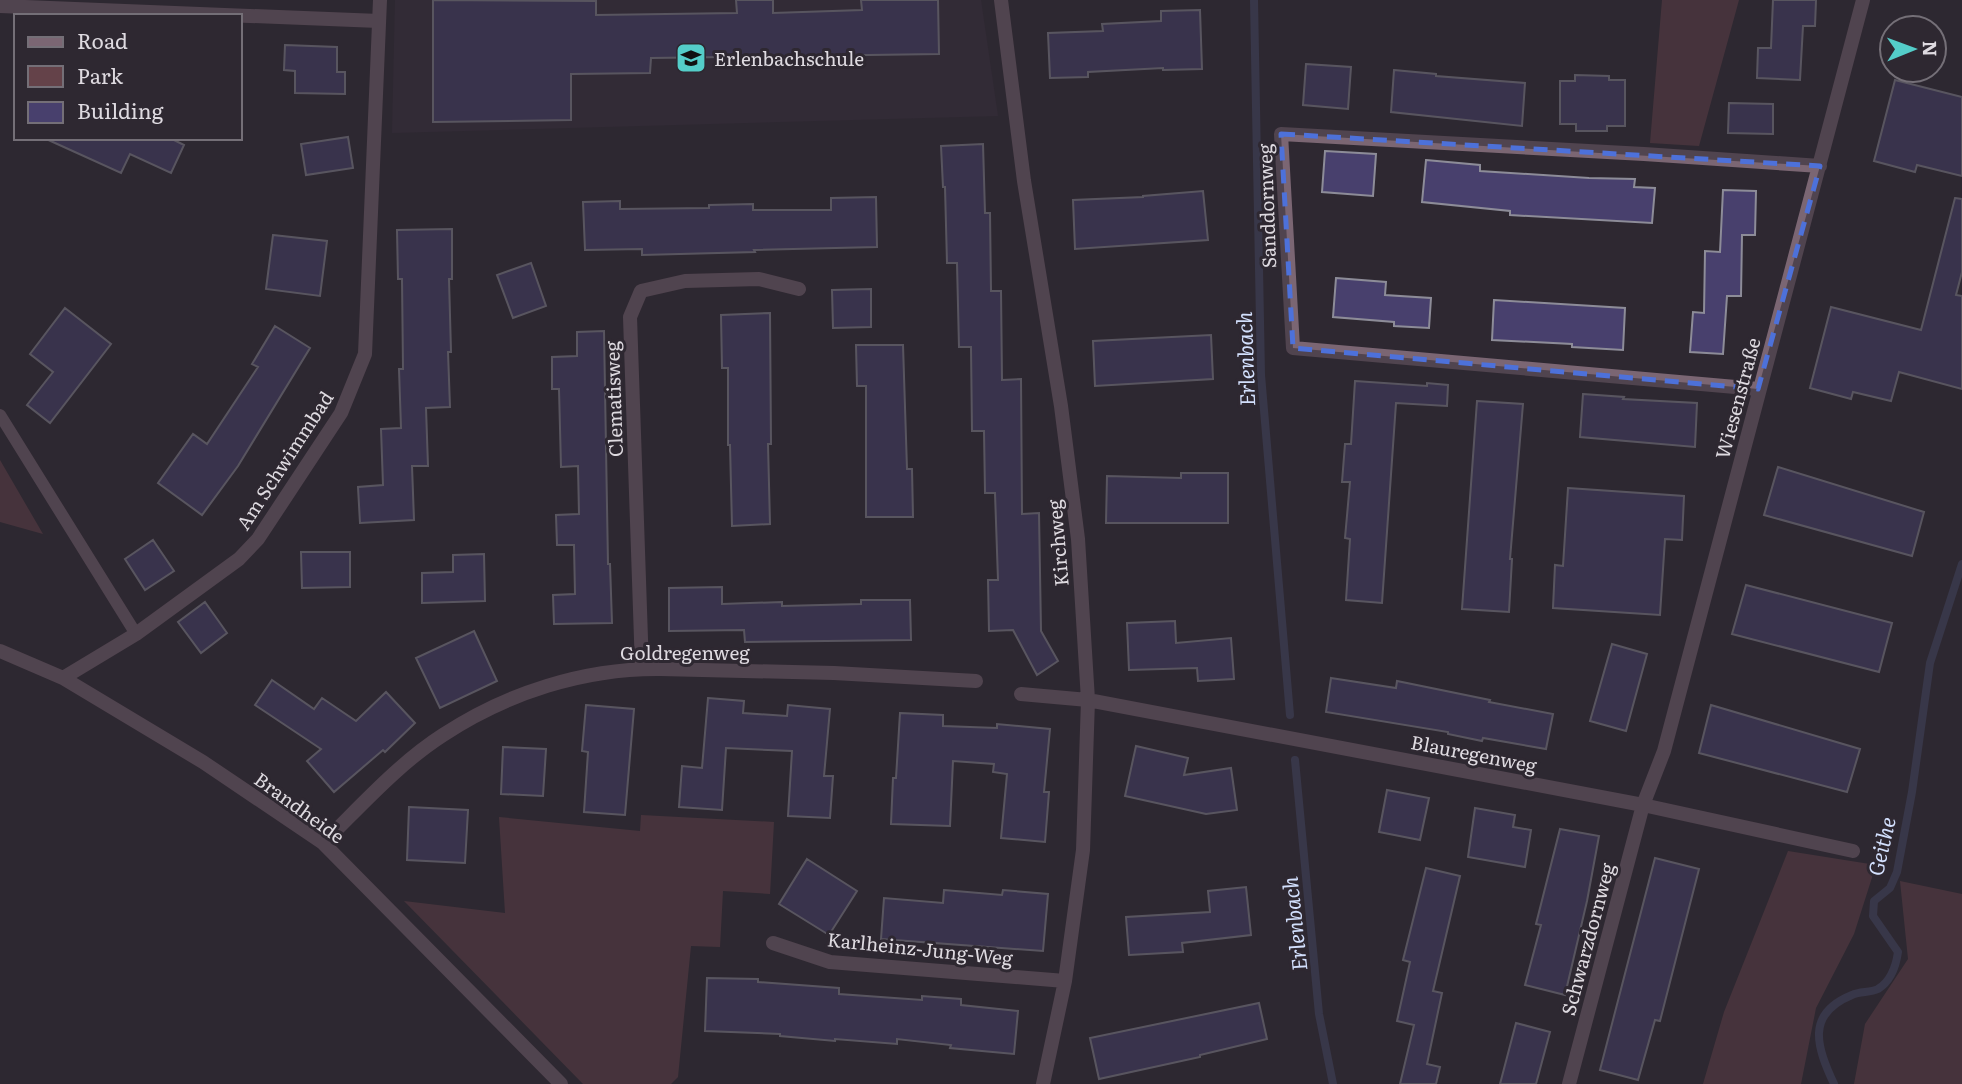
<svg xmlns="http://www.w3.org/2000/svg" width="1962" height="1084" font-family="Literata,serif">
<rect width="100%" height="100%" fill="#2e2831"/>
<path fill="#382f3d" d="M395 0H981L998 116 392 133Z"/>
<path fill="#644249" d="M1662 0H1739L1699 146 1650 143Z
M0 460 43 534 0 522Z
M641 815 774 822 770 894 723 891 720 947 691 946 678 1077 671 1084H583L404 901 505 913 499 817 640 831Z
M1788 851 1876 865 1854 934 1816 1008 1801 1084H1703L1724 1012Z
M1900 881 1962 894V1084H1854L1865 1024 1908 959Z"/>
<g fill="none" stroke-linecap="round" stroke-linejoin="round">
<path stroke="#454a66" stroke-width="8" d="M1254 0 1261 375 1290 715
M1295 760 1319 1014 1333 1084
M1834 1084C1817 1047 1805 1014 1852 995 1860 991 1870 993 1878 989 1891 981 1896 966 1898 952L1873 916 1874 901 1890 888 1897 872 1912 792 1930 663 1962 564"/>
</g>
<path fill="#48406d" stroke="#8d8c98" stroke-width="2" d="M433 0 596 1V15L737 13 736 0H773V13L862 10 861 0H938L939 54 651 58 650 73 571 74V120L433 122Z
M1773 0H1816L1815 26H1803L1800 80 1757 78 1758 48H1771Z
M1200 10 1202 69 1163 70V68L1088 72V77L1050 78 1048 33 1103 31 1102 24 1161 21V11Z
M285 45 337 47V72H345V94L295 93V71L284 70Z
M1306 64 1351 67 1348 109 1303 105Z
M1394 70 1436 74V76L1525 83 1522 126 1391 112Z
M1575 75 1609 76V80H1625V126H1607V131H1576V124H1560V81H1575Z
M1895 80 1962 97V176L1917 165 1915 172 1874 161Z
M1729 103 1773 104V134L1728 133Z
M348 137 353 168 306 175 301 144Z
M44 138H170L184 145 171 173 130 154 121 173Z
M983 144 985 213H990L991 291H1001L1002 380 1021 379 1022 514 1039 513 1041 631 1058 661 1037 675 1013 630 989 631 988 580H998L995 493H985L984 431H972L971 347H959L957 263H947L945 187H943L941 146Z
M1325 151 1376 154 1373 196 1322 192Z
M1426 160 1480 165V171L1589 178 1635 179 1634 187 1655 188 1652 223 1510 215V211L1422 202Z
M1723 190 1756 191 1755 235H1742L1741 296H1727L1723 354 1690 352 1693 312 1704 313 1705 251 1720 252Z
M1203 191 1208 240 1075 249 1073 200 1143 197V196Z
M876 197 877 247 754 250 755 252 642 255V249L585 250 583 202 620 201V209L709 208V205L753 204V210H831V198Z
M1955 198 1962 199V272L1956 295 1962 296V389L1899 372 1891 401 1853 392 1851 399 1810 388 1831 307 1921 330Z
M452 229V279H449L451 352H448L450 407 426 408 428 466H412L414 520 360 523 358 487 383 485 381 429 401 428 399 369H403L402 279H398L397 230Z
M273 235 327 241 320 296 266 289Z
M531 263 546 306 513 318 497 275Z
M1336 278 1386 282 1385 295 1431 298 1429 328 1394 326V322L1333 317Z
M871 289V327L833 328 832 290Z
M1494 300 1625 308 1623 350 1572 347V344L1492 340Z
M65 308 111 344 50 423 27 405 53 372 30 354Z
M770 313 771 444H768L770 524 732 526 730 445H728V368H722L721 315Z
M275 326 310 348 238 466 202 515 158 483 193 434 207 444 258 367 252 364Z
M604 331 608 564H610L612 623 554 624 553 595 575 594 574 545H557L556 515 579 514 578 466 561 467 559 389H552V357L577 356V332Z
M1211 335 1213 379 1095 386 1093 341Z
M856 345H903L907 469H912L913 517H866V386H857Z
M1355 381 1427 386V383L1448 385 1447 406 1396 403 1382 603 1346 600 1350 539 1345 538 1350 482H1342L1345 444H1351Z
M1583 394 1624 397 1623 399 1697 403 1695 447 1580 437Z
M1477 401 1523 404 1510 559H1512L1509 612 1462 609Z
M1778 467 1924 512 1912 556 1764 515Z
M1181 473H1228V523H1106L1107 476 1181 478Z
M1568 488 1684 496 1682 540 1665 539 1660 615 1553 608 1555 565 1563 566Z
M153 540 174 571 145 590 125 559Z
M301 552H350V587L302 588Z
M484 554 485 601 422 603V573L453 572V555Z
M1746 585 1892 623 1879 672 1732 634Z
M722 587V604L782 602V606L861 604V600H910L911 640 745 642 744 630 669 631V588Z
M205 602 227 633 201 653 178 622Z
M1175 621 1176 643 1231 638 1234 679 1198 681 1197 668 1129 670 1127 623Z
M474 631 497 681 440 708 416 658Z
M1612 644 1647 654 1626 731 1590 721Z
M1331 678 1396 688 1397 681 1490 700 1489 702 1553 714 1546 749 1483 738 1482 741 1448 734V732L1326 712Z
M272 680 314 709 322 698 356 721 386 692 415 723 385 752 383 750 334 792 307 761 321 749 255 705Z
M708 698 744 701 743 713 787 716 788 705 830 709 824 776H833L830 818 788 816 792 751 726 748 722 810 679 807 682 766 702 768Z
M586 705 634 709 625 815 584 812 588 752 582 751Z
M1711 705 1860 749 1847 792 1699 753Z
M900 713 943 715V726L997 728V724L1050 729 1044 792H1049L1045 842 1001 838 1007 774 993 772 994 764 953 761 950 826 891 824 893 778H896Z
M1136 746 1188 758 1184 775 1231 768 1237 810 1206 814 1125 796Z
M503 747 546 749 543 796 501 794Z
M1387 790 1429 798 1420 840 1379 832Z
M409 807 468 810 465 863 407 860Z
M1475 808 1515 815 1513 827 1531 830 1525 867 1468 857Z
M1560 829 1599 836 1587 901 1565 995 1525 985 1541 925 1536 924Z
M1655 858 1699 869 1660 1021 1655 1020 1638 1080 1600 1070Z
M807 859 857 891 829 935 779 904Z
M1426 868 1460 876 1433 991 1442 993 1427 1064 1440 1067 1436 1084H1400L1414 1025 1397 1021 1410 962 1403 960Z
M1246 887 1251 935 1182 943 1183 952 1129 955 1126 917 1210 912 1208 891Z
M944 890 1002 895 1003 890 1048 894 1043 951 881 939 884 898 943 903Z
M707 978 758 979V982L839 988V994L922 1000V996L961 999V1005L1018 1011 1014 1054 950 1048 951 1045 897 1039V1044L835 1039V1041L780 1036V1034L705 1031Z
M1259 1003 1267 1039 1200 1055V1057L1099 1079 1090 1038Z
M1516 1023 1550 1032 1536 1084H1500Z"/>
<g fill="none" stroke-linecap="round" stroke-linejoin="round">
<path stroke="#7b6673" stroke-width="12" d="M0 415 136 634"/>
<path stroke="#7b6673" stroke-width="14" d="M1001 0 1024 181 1061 406 1078 539 1088 700 1083 850 1065 981 1043 1084
M0 6 379 21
M1758 389 1293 348 1281 134 1644 154 1820 166
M0 651 63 678 203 762 323 843 561 1084
M642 668 630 317 641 291 685 281 759 279 799 289
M63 678 136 634 239 559 258 539 341 413 365 354 380 0
M1021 694 1088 700 1643 805 1853 851
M323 843C361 806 398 764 443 735 507 693 584 668 661 669L834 673 976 681
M773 943 830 962 1065 981
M1569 1084 1643 805 1664 751 1863 0"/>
</g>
<path d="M0 0H1962V1084H0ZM1281 134 1820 166 1758 389 1293 348Z" fill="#2e2831" fill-opacity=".55" fill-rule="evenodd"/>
<path fill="none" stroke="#4d71da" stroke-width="5" stroke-dasharray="14 9" stroke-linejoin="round" d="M1281 134 1820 166 1758 389 1293 348Z"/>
<defs>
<g id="school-square" transform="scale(1.575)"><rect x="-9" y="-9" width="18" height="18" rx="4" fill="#54cdc9" stroke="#2e2831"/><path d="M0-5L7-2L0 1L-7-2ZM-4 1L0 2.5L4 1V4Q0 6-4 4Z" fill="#111"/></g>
</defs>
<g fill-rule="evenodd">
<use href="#school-square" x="691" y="58"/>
</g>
<g text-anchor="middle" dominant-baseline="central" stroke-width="6" stroke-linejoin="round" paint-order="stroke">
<g font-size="19" fill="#dedae0" stroke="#2e2831" text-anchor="start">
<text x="714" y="58">Erlenbachschule</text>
</g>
<g font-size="19" fill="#dedae0" stroke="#2e2831">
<text transform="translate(1266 206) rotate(-92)">Sanddornweg</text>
<text transform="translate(1737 398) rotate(-75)">Wiesenstraße</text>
<text transform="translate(613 399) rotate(-92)">Clematisweg</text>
<text transform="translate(284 460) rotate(-57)">Am Schwimmbad</text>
<text transform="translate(1057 543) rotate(-95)">Kirchweg</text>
<text x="685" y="652">Goldregenweg</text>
<text transform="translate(1474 753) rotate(11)">Blauregenweg</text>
<text transform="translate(300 807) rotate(36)">Brandheide</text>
<text transform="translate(1587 939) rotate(-75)">Schwarzdornweg</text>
<text transform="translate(920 948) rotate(6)">Karlheinz-Jung-Weg</text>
</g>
<g font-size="21" font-style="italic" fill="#d2dffc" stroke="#2e2831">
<text transform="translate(1244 359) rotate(-92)">Erlenbach</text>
<text transform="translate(1880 846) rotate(-77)">Geithe</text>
<text transform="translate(1293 924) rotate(-96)">Erlenbach</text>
</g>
</g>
<rect x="14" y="14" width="228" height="126" fill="#2e2831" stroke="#746f77" stroke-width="2"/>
<rect x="28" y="37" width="35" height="10" fill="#7b6673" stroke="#746f77" stroke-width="2"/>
<text x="77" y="49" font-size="21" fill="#dedae0">Road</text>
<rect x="28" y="66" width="35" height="21" fill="#644249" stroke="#746f77" stroke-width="2"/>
<text x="77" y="84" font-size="21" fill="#dedae0">Park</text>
<rect x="28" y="102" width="35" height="21" fill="#48406d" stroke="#746f77" stroke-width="2"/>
<text x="77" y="119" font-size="21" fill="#dedae0">Building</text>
<g transform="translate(1913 49) rotate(89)"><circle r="33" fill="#2e2831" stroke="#746f77" stroke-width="2"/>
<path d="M0-5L12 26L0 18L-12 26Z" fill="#54cdc9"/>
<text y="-10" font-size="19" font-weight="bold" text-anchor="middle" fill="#dedae0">N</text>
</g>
</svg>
